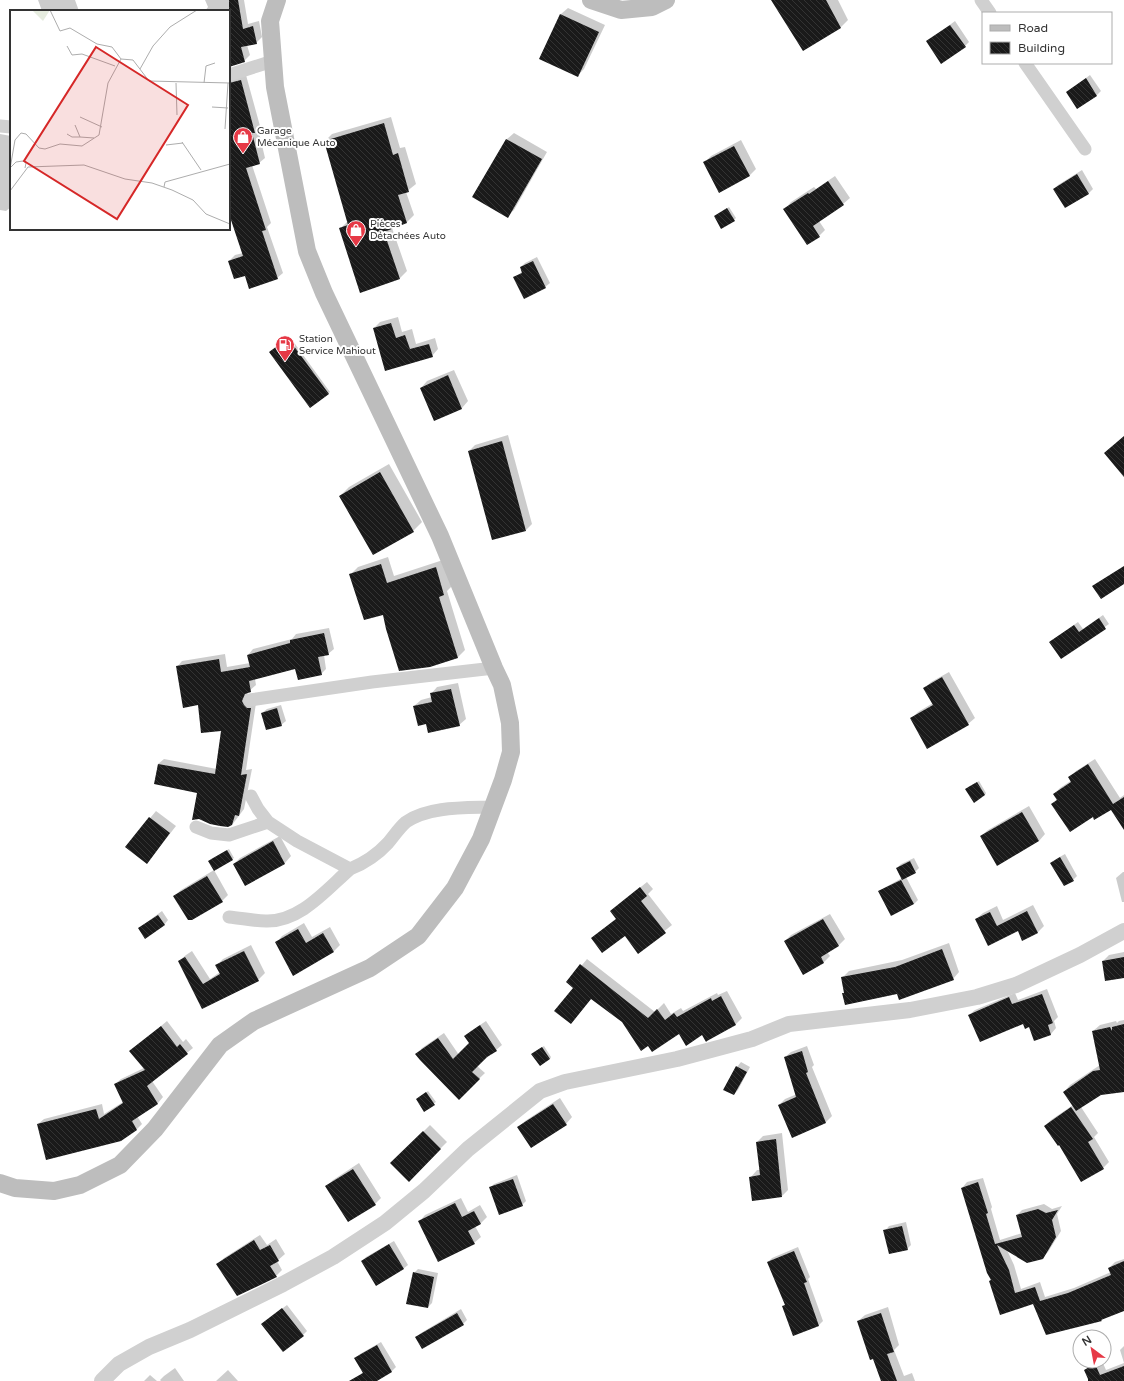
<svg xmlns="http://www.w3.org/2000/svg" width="1124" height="1381" font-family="'Varela Round',sans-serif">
<defs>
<pattern id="building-back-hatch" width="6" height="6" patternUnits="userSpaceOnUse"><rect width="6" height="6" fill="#1a1a1a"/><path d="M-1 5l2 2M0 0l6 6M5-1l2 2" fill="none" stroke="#333"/></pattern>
</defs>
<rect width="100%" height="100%" fill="#fff"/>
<path fill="#0003" d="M38 0H75L79 11H42Z
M205 0H244L248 24 259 21 262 37 256 43 247 45 250 55 244 61 229 66V11H205L208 7Z
M772 0H838L848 20 841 27 803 50Z
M568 8 605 25 584 69 577 76 540 58 561 14Z
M955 21 969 42 965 46 927 42Z
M229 75H246L260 126 258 128 265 158 259 163 252 165 271 223 267 227 283 273 277 278 246 274 229 261 235 255 243 253 229 211Z
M1090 75 1101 91 1097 95 1077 107 1067 92Z
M391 117 400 148 405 147 416 184 406 192 414 215 407 222 392 228 407 271 400 278 340 229 348 221 325 141 332 134Z
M514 133 547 152 514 210 507 216 474 197 507 139Z
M0 134 11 136V207L6 211 0 210Z
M741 140 756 169 750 175 719 192 704 163 711 156Z
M1082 170 1093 189 1089 193 1065 207 1054 189 1058 185Z
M835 176 850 198 843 204 819 221 825 230 819 236 785 209 791 202 814 187 816 189Z
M729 207 736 218 734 220 717 215Z
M537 257 550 283 545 287 514 278 523 271 521 267 525 263Z
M398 317 402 332 412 329 416 344 435 338 438 349 432 356 386 369 374 328 380 322Z
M290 337 330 392 310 407 272 351Z
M454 370 468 401 462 408 435 420 421 388 427 381Z
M508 435 532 524 526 530 469 451 475 445Z
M389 464 422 522 413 531 373 554 340 496 349 487Z
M388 557 394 576 443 560 452 586 447 591 465 650 458 657 383 613 351 574 358 567Z
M1103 615 1109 624 1061 658 1054 639 1078 622 1083 629Z
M329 628 334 649 328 654 324 655 326 669 321 674 296 668 255 679 256 685 248 692 247 695 256 703 246 770 252 769 244 809 232 825 199 818 198 792 155 783 158 764 164 759 217 769 222 730 199 704 177 667 182 661 225 654 227 667 250 663 248 655 253 649 292 639 296 634Z
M949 672 975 718 968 724 911 719 918 712 933 703 925 688 931 682Z
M458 683 466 719 459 725 427 723 414 706 421 700 432 697 431 694 437 687Z
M281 705 286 721 281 725 262 713 267 709Z
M1095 759 1120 798 1124 795V828L1111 808 1093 815 1053 804 1057 799 1054 794 1060 788 1072 780 1070 777 1076 771Z
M979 781 986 793 985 795 968 787Z
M1029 806 1045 834 1039 841 981 836 988 830Z
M156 811 176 826 147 863 126 847Z
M280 836 291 856 285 863 246 885 234 864 240 858Z
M229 849 234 858 214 870 228 895 222 901 174 896 181 890 214 870 211 859Z
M1065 854 1077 876 1073 880 1052 863 1056 859Z
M914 858 919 868 915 872 906 877 918 900 914 904 879 892 884 888 902 878 897 868 901 864Z
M1123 872H1124V902H1122L1116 878Z
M647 882 653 889 648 894 672 925 638 952 625 935 592 938 617 918 611 911Z
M1033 905 1044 926 1037 933 1018 930 988 944 976 919 983 913 997 906 1003 920Z
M162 911 168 920 164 925 139 928Z
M830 914 845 939 839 945 827 952 830 956 824 962 804 974 785 941 791 935Z
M304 923 312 937 330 927 340 945 334 951 294 974 276 943 282 936Z
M949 943 959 972 953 979 898 993 843 994 845 992 842 978 849 971 902 960Z
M251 945 265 973 258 980 202 1008 179 961 186 955 192 951 210 979 220 972 216 966 223 959Z
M1124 952V977L1103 961 1109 955Z
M587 959 655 1012 664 1003 671 1014 681 1008 683 1011 717 993 718 995 727 991 742 1018 736 1024 707 1040 703 1034 679 1033 648 1044 623 1022 592 998 571 1023 575 988 568 982Z
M1047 989 1058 1017 1054 1021 1056 1028 1051 1034 1035 1040 1030 1026 1024 1022 969 1015 975 1010 1015 993 1018 1000Z
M1124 1020V1091L1101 1094 1081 1107 1098 1133 1094 1137 1109 1162 1103 1168 1060 1144 1045 1126 1051 1120 1073 1105 1064 1092 1070 1085 1100 1065 1093 1031 1100 1025 1116 1021 1117 1023 1119 1021Z
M167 1021 183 1042 186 1039 193 1048 152 1081 163 1097 158 1103 137 1116 142 1124 137 1129 38 1124 44 1119 102 1104 104 1114 123 1102 115 1084 121 1079 144 1068 131 1051Z
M486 1021 502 1045 477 1066 485 1073 459 1098 417 1054 422 1048 444 1033 459 1055 471 1043 466 1036 471 1031Z
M544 1046 551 1057 550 1059 534 1052Z
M807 1046 814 1065 812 1067 832 1116 826 1122 779 1105 785 1099 797 1094 785 1057 791 1052Z
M741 1062 750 1067 738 1090 734 1094 737 1067Z
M428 1091 436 1102 424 1110 419 1097Z
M560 1098 572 1117 566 1124 519 1127 525 1121Z
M430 1125 447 1142 409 1180 392 1163Z
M782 1133 788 1190 782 1196 751 1177 757 1170H760L757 1142 763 1136Z
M359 1163 381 1198 375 1204 327 1186 333 1180Z
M517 1175 526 1201 522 1205 490 1188 494 1184Z
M983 1178 992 1207 991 1209 1000 1240 1022 1233 1017 1215 1022 1210 1044 1204 1052 1209 1062 1206 1057 1214 1061 1231 1048 1252 1042 1258 1007 1250 1014 1265 1021 1289 1040 1282 1045 1297 1074 1288 1111 1272 1109 1268 1115 1262 1124 1259V1310L1103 1318 1101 1320 1046 1334 1033 1303 990 1281 991 1279 962 1188 967 1182Z
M461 1198 468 1212 480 1205 487 1217 481 1223 475 1226 481 1237 474 1243 419 1222 425 1215Z
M906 1222 911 1245 907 1249 885 1231 889 1226Z
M260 1235 267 1245 276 1239 285 1254 277 1261 282 1270 276 1276 218 1264 224 1258Z
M394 1241 408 1265 403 1269 362 1261 366 1257Z
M798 1247 810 1277 808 1279 823 1321 819 1325 794 1334 784 1306 786 1304 768 1262 772 1258Z
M418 1269 438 1273 432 1303 428 1307 414 1273Z
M287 1305 307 1331 303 1335 267 1320Z
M888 1307 899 1345 894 1350 904 1376 912 1373 915 1381H882L858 1321 865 1315Z
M461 1309 467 1320 463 1324 417 1337 421 1333Z
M381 1342 396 1367 392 1371 375 1381H363L359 1376 363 1372 356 1358 360 1354Z
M1124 1346V1363L1120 1350Z
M1097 1361H1102L1106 1370 1124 1363V1381H1090L1085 1370 1091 1364Z
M175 1368 184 1381H161L160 1380 164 1376Z
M228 1370 238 1381H216Z
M150 1375 157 1381H144Z"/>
<path fill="url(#building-back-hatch)" d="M229 0H238L243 29 253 26 257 44 241 47 245 62 229 67Z
M771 0H826L841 28 803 51Z
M560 14 599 32 578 77 539 59Z
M950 25 966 47 941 64 926 41Z
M1086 78 1097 96 1077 109 1066 92Z
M241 80 255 133H252L260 164 246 168 266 230 262 231 278 279 249 289 245 276 234 279 228 261 243 256 229 214V83Z
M384 123 393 155 398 153 409 192 398 195 407 223 384 232 400 279 360 293 339 228 348 225 324 141Z
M506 139 542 159 508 218 472 197Z
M734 146 750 176 719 193 703 162Z
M1077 174 1089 194 1065 208 1053 189Z
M828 181 844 205 813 226 820 237 807 245 783 209 808 193 809 194Z
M727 208 735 221 721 229 714 216Z
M533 261 546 288 524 299 513 277 522 273 520 267Z
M391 323 396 338 405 335 410 349 429 344 433 357 385 371 373 328Z
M288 338 329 394 310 408 269 352Z
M448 375 462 409 434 421 420 388Z
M1124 436V477L1104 453Z
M502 441 526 531 492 540 468 451Z
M380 472 414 532 373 555 339 496Z
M381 564 387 583 436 567 444 595 439 597 458 658 430 667 399 671 386 629 383 615 364 620 349 574Z
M1124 566V584L1101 599 1092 586Z
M1099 618 1106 629 1061 659 1049 642 1074 625 1079 632Z
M324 633 329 655 318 657 322 675 298 680 295 669 249 681 251 692 245 694 242 701 244 705 247 708H251L241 775 247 774 239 816 235 815 232 825 228 827 220 826 210 824 199 819 192 820 197 793 154 784 158 764 215 774 221 731 201 733 198 705 183 708 176 666 219 659 221 672 250 667 247 655 290 643V640Z
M942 677 969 725 927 749 910 718 933 705 923 688Z
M451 689 460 726 428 733 426 724 418 726 413 706 432 702 430 693Z
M277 708 282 726 266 730 261 713Z
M1088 764 1113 804 1124 797V830L1111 810 1094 820 1093 817 1070 832 1051 804 1057 800 1053 794 1071 782 1068 777Z
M977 782 985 795 974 803 965 789Z
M1022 812 1039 841 997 866 980 836Z
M149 817 170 833 147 864 125 847Z
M273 841 285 864 245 886 233 864Z
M227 850 233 860 214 871 208 861Z
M1060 857 1074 881 1064 886 1050 863Z
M910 861 916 873 902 880 896 868Z
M207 876 223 902 192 920H188L173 896Z
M901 880 914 904 891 916 878 891Z
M640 887 647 896 641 901 666 933 638 954 625 936 602 953 591 938 616 919 610 911Z
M1027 911 1038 933 1022 941 1018 931 988 946 975 919 990 912 997 926Z
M158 915 165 925 145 939 138 928Z
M823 919 839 946 821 957 824 963 803 975 784 941Z
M298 929 306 943 323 933 334 952 293 976 275 942Z
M942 949 954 980 899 1000 897 994 845 1005 842 993H844L841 977 895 967Z
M244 951 259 981 202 1009 178 961 185 957 203 984 220 974 215 965Z
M1124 957V978L1105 981 1102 961Z
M580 964 648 1018 657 1009 665 1020 674 1013 677 1017 711 998 712 1001 721 996 736 1025 707 1041 706 1042 702 1035 686 1046 679 1034 652 1052 648 1046 641 1051 622 1022 591 999 571 1024 554 1011 573 988 566 982Z
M1042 994 1053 1023 1048 1025 1051 1035 1034 1041 1029 1027 1025 1029 1023 1024 980 1042 968 1015 1009 997 1012 1004Z
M1124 1024V1092L1101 1095 1076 1111 1063 1092 1093 1071 1100 1070 1092 1031 1110 1027 1112 1031V1027Z
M480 1025 497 1051 487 1057 472 1072 480 1079 459 1100 420 1060 415 1054 438 1038 453 1059 469 1043 464 1036Z
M161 1026 177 1047 180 1044 188 1054 147 1086 158 1104 132 1121 137 1130 121 1141 46 1160 37 1124 96 1109 99 1119 123 1103 114 1084 145 1070 129 1051Z
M542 1047 550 1059 540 1066 531 1054Z
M802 1051 808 1072 806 1073 826 1123 792 1138 778 1105 796 1097 784 1057Z
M736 1066 747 1072 734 1095 723 1090Z
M426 1092 435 1105 424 1112 416 1099Z
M553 1104 567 1125 531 1148 517 1127Z
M1071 1107 1093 1139 1088 1142 1104 1169 1081 1182 1059 1145 1058 1146 1044 1126Z
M423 1131 441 1149 409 1182 390 1163Z
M776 1139 782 1197 752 1201 749 1177 760 1175 756 1142Z
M353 1169 376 1205 348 1222 325 1186Z
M513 1179 523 1206 499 1215 489 1187Z
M978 1182 988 1213 986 1214 995 1244 1022 1237 1016 1215 1038 1209 1046 1213 1058 1210 1052 1220 1056 1237 1043 1259 1027 1263 997 1245 1009 1270 1015 1293 1035 1287 1040 1301 1068 1293 1111 1275 1108 1268 1124 1261V1311L1101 1320 1102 1321 1046 1335 1033 1304 1000 1315 989 1281 991 1280 987 1273 961 1188Z
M455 1203 462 1217 474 1211 481 1224 468 1231 475 1244 438 1262 418 1221Z
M902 1226 908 1250 889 1254 883 1230Z
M254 1240 260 1250 270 1245 279 1261 270 1266 277 1277 237 1296 216 1264Z
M389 1244 404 1269 376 1286 361 1261Z
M794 1251 807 1282 804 1283 819 1326 793 1336 782 1306 785 1305 767 1262Z
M413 1272 434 1277 428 1308 406 1304Z
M282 1308 304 1336 283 1352 261 1324Z
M457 1313 464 1325 422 1349 415 1337Z
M881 1313 894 1352 887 1354 897 1381H881L873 1359 870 1360 857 1321Z
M377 1345 392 1372 377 1381H349L363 1373 354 1358Z
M1095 1364 1100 1375 1124 1366V1381H1088V1379L1084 1370Z"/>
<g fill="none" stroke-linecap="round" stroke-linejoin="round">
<path stroke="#d0d0d0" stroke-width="13" d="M981 0 990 13
M1025 63 1085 149
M229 75 273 61
M0 126 11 127
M250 700 372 682 494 668
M251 796 258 809 268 822 297 841 350 869C365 863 377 855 388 843 394 836 399 828 406 822 429 806 466 808 493 807
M196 827 211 833 229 835 268 822
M229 917C241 918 254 921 266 921 300 922 326 890 350 869"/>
<path stroke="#d0d0d0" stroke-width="16" d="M102 1381 119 1364 149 1347 190 1330 283 1284 333 1257 385 1223 424 1191 468 1149 540 1091 565 1082 677 1059 752 1039 789 1024 910 1010 977 997 1016 985 1080 955 1124 931"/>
<path stroke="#bdbdbd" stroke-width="18" d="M591 0 621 10 652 7 666 0
M0 1183 15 1188 54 1191 80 1185 120 1165 155 1129 220 1045 254 1021 370 968 418 936 455 888 481 839 503 780 511 752 510 723 502 685 494 668 440 536 324 293 307 251 275 87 270 21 277 0"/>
</g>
<defs>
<g id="shop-pin" transform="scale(1)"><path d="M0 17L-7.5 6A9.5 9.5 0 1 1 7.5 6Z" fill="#e63946" stroke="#fff"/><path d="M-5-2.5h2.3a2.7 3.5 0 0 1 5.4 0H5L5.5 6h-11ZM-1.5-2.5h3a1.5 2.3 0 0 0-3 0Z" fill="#fff"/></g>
<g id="fuel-pin" transform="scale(1)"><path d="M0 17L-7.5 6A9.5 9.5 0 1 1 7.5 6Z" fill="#e63946" stroke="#fff"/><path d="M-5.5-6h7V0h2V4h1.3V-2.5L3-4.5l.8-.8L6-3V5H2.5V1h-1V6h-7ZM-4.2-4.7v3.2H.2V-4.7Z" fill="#fff"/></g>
</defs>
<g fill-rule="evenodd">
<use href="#shop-pin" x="243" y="137"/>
<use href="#shop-pin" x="356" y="230"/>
<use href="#fuel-pin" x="285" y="345"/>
</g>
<g text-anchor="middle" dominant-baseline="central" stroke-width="4" stroke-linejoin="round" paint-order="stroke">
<g font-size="10" fill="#333" stroke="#fff" text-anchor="start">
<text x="257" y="131">Garage<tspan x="257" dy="12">Mécanique Auto</tspan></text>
<text x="370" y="224">Pièces<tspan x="370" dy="12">Détachées Auto</tspan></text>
<text x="299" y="339">Station<tspan x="299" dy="12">Service Mahiout</tspan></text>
</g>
</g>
<g transform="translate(10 10)">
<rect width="220" height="220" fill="#fff"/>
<path d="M22 0H40L33 11Z" fill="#e6ecdf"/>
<path fill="none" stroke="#adadad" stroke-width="1" d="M40 0 50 21 60 18 87 34 102 37 111 49M57 36 62 45 72 44 105 56M130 59 143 36 160 17 187 0M166 73 167 105M194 73 196 56 205 53M202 97 218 98M70 107 92 117M65 115 70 127 84 128M215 119 218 73M57 124 62 127H70M172 132 191 160M156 135 173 133M0 158 6 152 13 151 16 153 15 158M0 159 5 130 11 123 16 124 29 138 35 139 50 134 72 136 89 125 98 73 111 49 123 50 139 71 220 73M154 177 155 172 220 154M0 181 18 157 74 155 115 169 142 173 162 180 183 190 196 204 220 214"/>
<path fill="#d62828" fill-opacity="0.15" stroke="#d62828" stroke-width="2" d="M86 37 178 95 107 209 14 151Z"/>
<rect width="220" height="220" fill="none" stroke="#333" stroke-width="2"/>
</g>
<rect x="982" y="12" width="130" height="52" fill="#ffffff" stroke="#adadad"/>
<rect x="990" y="25" width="20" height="6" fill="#bdbdbd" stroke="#adadad"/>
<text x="1018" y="32" font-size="12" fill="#333333">Road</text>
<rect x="990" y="42" width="20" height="12" fill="url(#building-back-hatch)" stroke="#adadad"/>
<text x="1018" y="52" font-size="12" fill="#333333">Building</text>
<g transform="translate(1092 1349) rotate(328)"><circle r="19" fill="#ffffff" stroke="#adadad"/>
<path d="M0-3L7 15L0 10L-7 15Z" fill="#e63946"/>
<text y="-6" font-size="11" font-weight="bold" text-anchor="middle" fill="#333333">N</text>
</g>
</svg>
